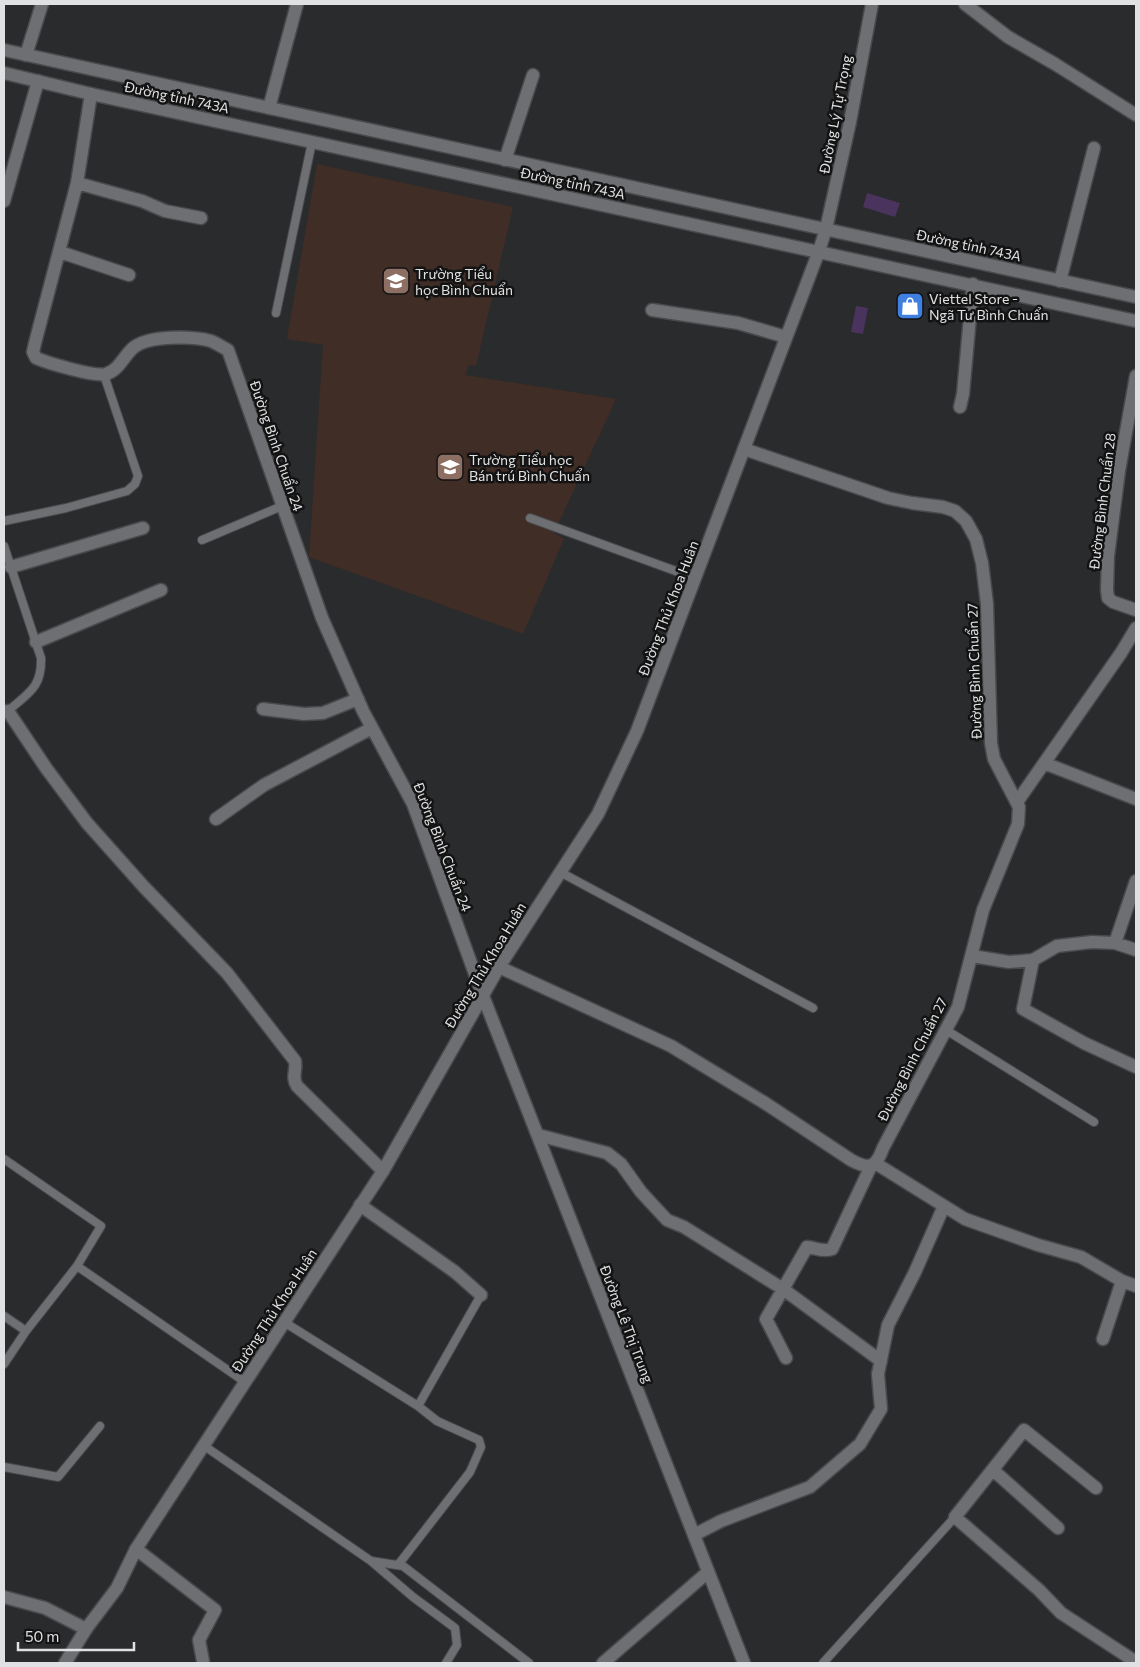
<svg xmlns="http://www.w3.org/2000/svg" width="1140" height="1667" font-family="Commissioner,sans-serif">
<rect width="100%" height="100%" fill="#2a2b2d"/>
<path fill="#402d26" d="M317 164 513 207 476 366 469 365 465 375 616 399 554 533 564 539 523 634 309 557 323 345 287 339Z"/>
<path fill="#4a335c" d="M867 193 900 203 895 217 863 207Z
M856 306 868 308 863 334 851 332Z"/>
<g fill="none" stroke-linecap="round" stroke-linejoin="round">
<g stroke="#48494b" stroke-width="10">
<path id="lane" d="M276 313 312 142
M530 518 695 578
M4 521 66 508 127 491 135 484 138 476 104 375
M202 540 282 506
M4 546 41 658C42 688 28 693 8 711
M560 872 813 1008
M946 1030 1094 1122
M4 1159 101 1226 77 1266 26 1331 4 1364
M77 1266 245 1382
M4 1316 26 1331
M284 1322 418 1406 481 1295
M203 1445 371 1561 403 1566 529 1663
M4 1467 58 1477 100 1426
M371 1561 413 1597 455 1628 457 1645 446 1663
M398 1565 470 1472 481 1447 479 1440 437 1421 418 1406
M823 1663 955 1517"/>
</g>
<g stroke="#48494b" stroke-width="15">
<path id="street" d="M965 4 1008 37 1055 64 1136 115
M26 55 42 4
M91 94 77 183 35 343 33 352 36 358C48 363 94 377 106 374 119 370 123 357 133 348 148 335 192 336 211 341 216 343 222 347 228 350L322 618 363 711 413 804 483 996
M269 108 297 4
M505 160 533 75
M77 183 142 201 165 211 201 218
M4 201 38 81
M60 252 129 275
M1060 281 1094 148
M652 310 738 323 786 337
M1136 376 1119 471 1108 556 1107 590 1108 598 1113 602 1136 610
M960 407 963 394 973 284
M11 567 143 528
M36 642 161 590
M263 709 304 714 323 713 358 699
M4 712 8 711 46 768 87 823 144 887 227 973 295 1061C297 1070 291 1077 297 1086L383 1171
M1044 763 1136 799
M1017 802 1121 653 1136 628
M216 819 264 785 372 728
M1115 943 1136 881
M972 956 1009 962 1033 960 1057 946 1092 942 1115 943 1136 950
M1033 960 1023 1009 1084 1043 1136 1067
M499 967 671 1046 765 1103 851 1160C869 1170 876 1168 883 1148L958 1007 983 910 1018 824 1019 807 994 759 991 743 987 604 982 563 976 539 966 521 955 511 943 507 912 503 888 498 744 449
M538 1135 607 1153 621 1164 641 1192 667 1220 684 1227 783 1289 881 1361
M875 1163 965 1219 1038 1245 1081 1257 1122 1281 1136 1286
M360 1205 455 1272 481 1295
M1103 1339 1122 1281
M786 1358 766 1319 807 1247C816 1248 823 1252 832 1249L871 1166
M993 1470 1058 1528
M1096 1488 1024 1430 955 1517 1039 1590 1061 1613 1136 1662
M694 1535 721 1521 810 1487 860 1444 881 1409 878 1374 888 1325 915 1272 944 1206
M136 1549 215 1610 199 1640 203 1661
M4 1597 45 1608 86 1629
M603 1663 708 1572"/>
</g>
<g stroke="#48494b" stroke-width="15">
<path id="secondary" d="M4 50 1136 297
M4 73 91 94 1136 321
M483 996 744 1663
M65 1663 86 1629 117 1588 136 1549 383 1171 499 967 598 814 637 731 819 251 826 229 850 122 872 4"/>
</g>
<use href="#lane" stroke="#6e6f72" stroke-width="8"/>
<use href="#street" stroke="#6e6f72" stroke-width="12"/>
<use href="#secondary" stroke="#6e6f72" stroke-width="12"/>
</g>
<defs>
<g id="school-square" transform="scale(1.4375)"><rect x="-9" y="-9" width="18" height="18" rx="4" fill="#8d6e63" stroke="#131314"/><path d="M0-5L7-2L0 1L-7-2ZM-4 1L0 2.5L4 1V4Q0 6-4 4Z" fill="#fff"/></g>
<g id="shop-square" transform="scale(1.4375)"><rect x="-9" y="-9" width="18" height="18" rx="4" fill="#3f7fe0" stroke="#131314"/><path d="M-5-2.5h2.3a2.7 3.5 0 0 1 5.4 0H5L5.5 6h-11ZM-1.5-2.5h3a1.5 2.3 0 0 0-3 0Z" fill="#fff"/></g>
</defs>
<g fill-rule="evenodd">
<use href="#school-square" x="396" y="281"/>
<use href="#shop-square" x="910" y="306"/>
<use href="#school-square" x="450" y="467"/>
</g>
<g text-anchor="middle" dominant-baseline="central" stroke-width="5" stroke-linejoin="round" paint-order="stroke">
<g font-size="14" fill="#e0e1e2" stroke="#131314">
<text transform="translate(177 97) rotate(12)">Đường tỉnh 743A</text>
<text transform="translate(835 114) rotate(-79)">Đường Lý Tự Trọng</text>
<text transform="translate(573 183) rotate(12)">Đường tỉnh 743A</text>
<text transform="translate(969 245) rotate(12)">Đường tỉnh 743A</text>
<text transform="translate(277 446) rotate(71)">Đường Bình Chuẩn 24</text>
<text transform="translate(1102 501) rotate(-83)">Đường Bình Chuẩn 28</text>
<text transform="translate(668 608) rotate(-69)">Đường Thủ Khoa Huân</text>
<text transform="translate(974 671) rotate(-92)">Đường Bình Chuẩn 27</text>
<text transform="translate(443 847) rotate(69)">Đường Bình Chuẩn 24</text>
<text transform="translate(485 965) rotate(-59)">Đường Thủ Khoa Huân</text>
<text transform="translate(912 1059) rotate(-63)">Đường Bình Chuẩn 27</text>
<text transform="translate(274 1310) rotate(-57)">Đường Thủ Khoa Huân</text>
<text transform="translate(627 1324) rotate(69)">Đường Lê Thị Trung</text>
</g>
<g font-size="14" fill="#e0e1e2" stroke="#131314" text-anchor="start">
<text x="415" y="273">Trường Tiểu<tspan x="415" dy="16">học Bình Chuẩn</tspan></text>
<text x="929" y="298">Viettel Store -<tspan x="929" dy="16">Ngã Tư Bình Chuẩn</tspan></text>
<text x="469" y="459">Trường Tiểu học<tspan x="469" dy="16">Bán trú Bình Chuẩn</tspan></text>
</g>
</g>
<rect width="1140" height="1667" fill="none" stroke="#e0e1e2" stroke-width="10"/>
<path d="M18 1642v8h116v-8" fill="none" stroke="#e0e1e2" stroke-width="2.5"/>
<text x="25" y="1642" font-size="15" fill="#e0e1e2" stroke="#131314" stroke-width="4" paint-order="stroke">50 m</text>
</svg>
